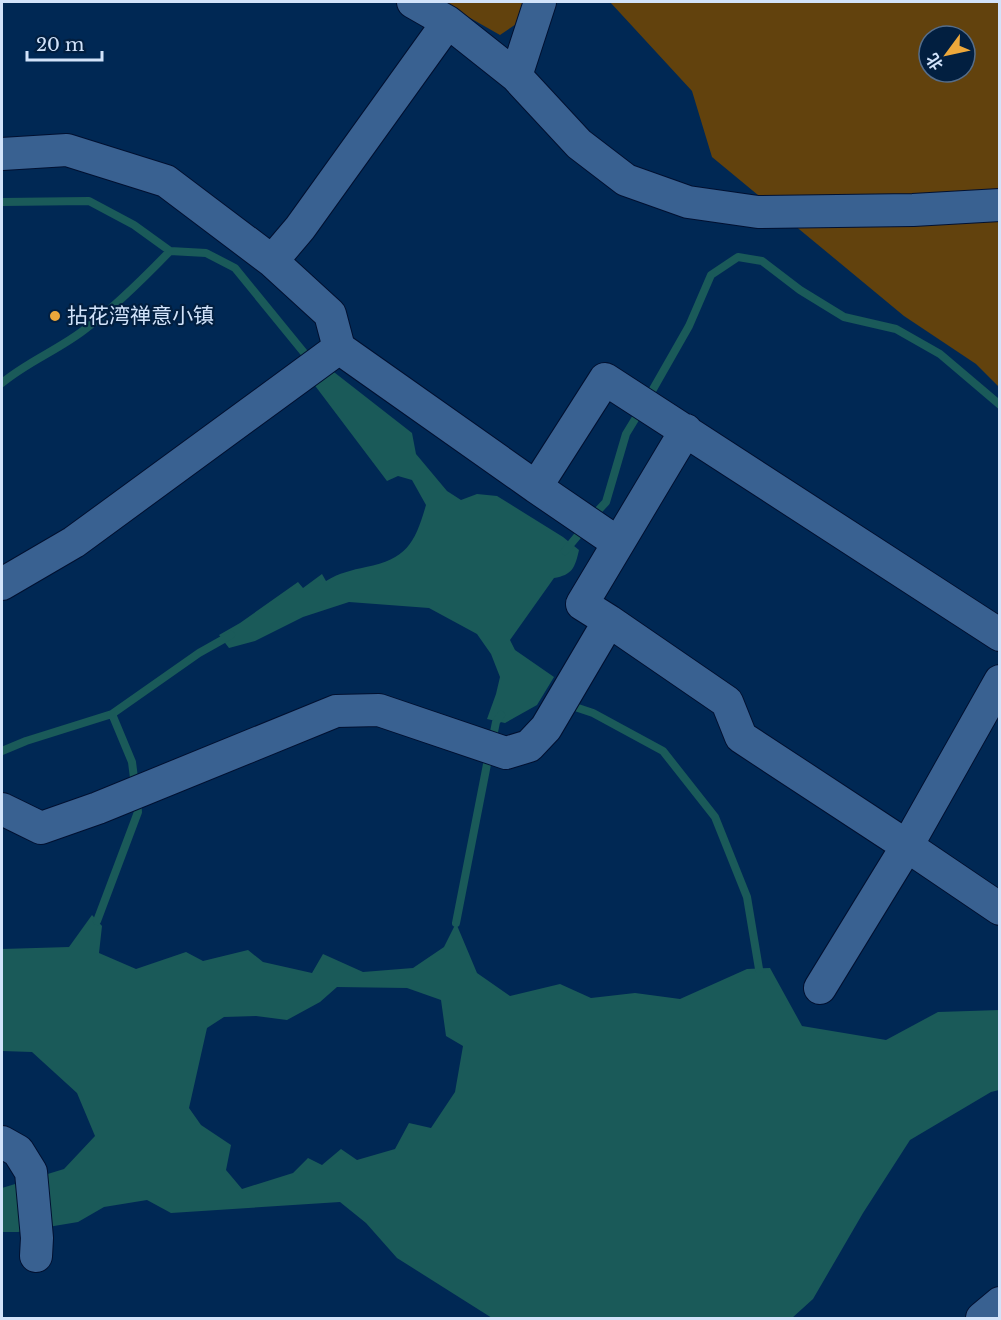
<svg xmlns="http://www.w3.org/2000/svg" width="1001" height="1320" font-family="'Libre Baskerville','Noto Sans SC',serif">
<rect width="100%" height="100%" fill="#002854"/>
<path fill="#62420d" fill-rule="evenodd" d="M442 2H549L500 35Z
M610 2H999V387L976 364 904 316 712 157 692 91ZM929 36H965V72H929Z"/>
<path fill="#1a5a59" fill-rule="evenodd" d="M330 369 412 433 416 454 447 491 461 500 477 494 497 496 563 537 579 550C575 568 572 575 554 578L510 640 515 650 554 677 537 705 505 723 487 719 496 694 500 677 491 654 477 634 429 608 349 602 303 617 255 641 229 648 219 635 240 623 298 582 303 588 322 574 326 581C339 573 352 570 366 567 407 559 415 543 426 505L412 480 398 476 387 481 313 383Z
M92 915 102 926 99 953 136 969 186 952 203 961 248 950 263 962 312 973 323 954 363 972 413 968 444 947 456 923 477 973 510 996 560 984 591 998 635 993 680 999 747 969 770 968 802 1026 886 1040 938 1012 1000 1010 999 1090 991 1092 910 1140 863 1213 813 1299 792 1318H492L397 1258 366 1223 340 1202 171 1213 147 1200 104 1207 78 1222 18 1232H2V1188L64 1169 95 1136 77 1093 32 1052 2 1051V949L69 947ZM337 987 407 988 441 1000 446 1036 463 1046 455 1092 431 1128 409 1123 395 1149 357 1160 341 1149 322 1165 308 1158 293 1173 242 1189 226 1170 231 1145 201 1125 189 1108 207 1028 224 1017 256 1016 287 1020 320 1002Z"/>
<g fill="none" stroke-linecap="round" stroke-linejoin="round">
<path stroke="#1a5a59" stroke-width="8" d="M2 202 89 201 134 225 170 251
M2 383C27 362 58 350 84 330 115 307 143 279 170 251L206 253 235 268 310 360
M648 398 689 326 711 275 738 257 762 261 800 290 844 317 896 329 940 354 1000 405
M593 516 606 502 626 434 640 411
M565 551 584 528
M569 705 593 713 663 751 715 817 747 897 759 969
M112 714 132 762 135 786
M492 742 496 722 501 715
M2 751 26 741 112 714 199 653 231 635
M97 921 138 812 137 801
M456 923 489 754"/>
<g stroke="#001030" stroke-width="34">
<path id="minor" d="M413 2 448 22 516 76 579 144 626 180 688 202 758 212 913 210 1000 205
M448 22 300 228 272 261 330 314 339 348 536 487 605 379 1000 635
M516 76 540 2
M2 154 67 150 166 181 272 261
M536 487 618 543
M2 584 74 542 339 348
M609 621 727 702 741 737 907 846 1000 681
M2 809 41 828 98 808 336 711 379 710 506 753 529 746 546 728 609 621 582 604 686 430
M820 988 907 846 1000 909
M2 1142 18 1151 31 1172 37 1238 36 1256
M982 1318 1000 1303"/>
</g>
<use href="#minor" stroke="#396191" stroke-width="32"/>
</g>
<circle fill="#eda83b" stroke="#021f40" stroke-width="2" cx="55" cy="316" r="6"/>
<g text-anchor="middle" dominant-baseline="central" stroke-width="4.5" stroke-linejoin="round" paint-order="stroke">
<g font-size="21" fill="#d2e3fa" stroke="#021f40" text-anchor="start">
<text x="67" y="316">拈花湾禅意小镇</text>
</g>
</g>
<rect width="1001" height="1320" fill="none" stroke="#d2e3fa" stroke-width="6"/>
<g transform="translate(947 54) rotate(237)"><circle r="28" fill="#021f40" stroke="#556d8a" stroke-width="1.5"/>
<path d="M0-4.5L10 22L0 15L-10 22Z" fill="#eda83b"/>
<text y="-9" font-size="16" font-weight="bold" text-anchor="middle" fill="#d2e3fa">北</text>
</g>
<path d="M27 51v9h75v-9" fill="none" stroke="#d2e3fa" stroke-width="3"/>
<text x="36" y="51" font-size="18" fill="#d2e3fa" stroke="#021f40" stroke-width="4.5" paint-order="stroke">20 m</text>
</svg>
